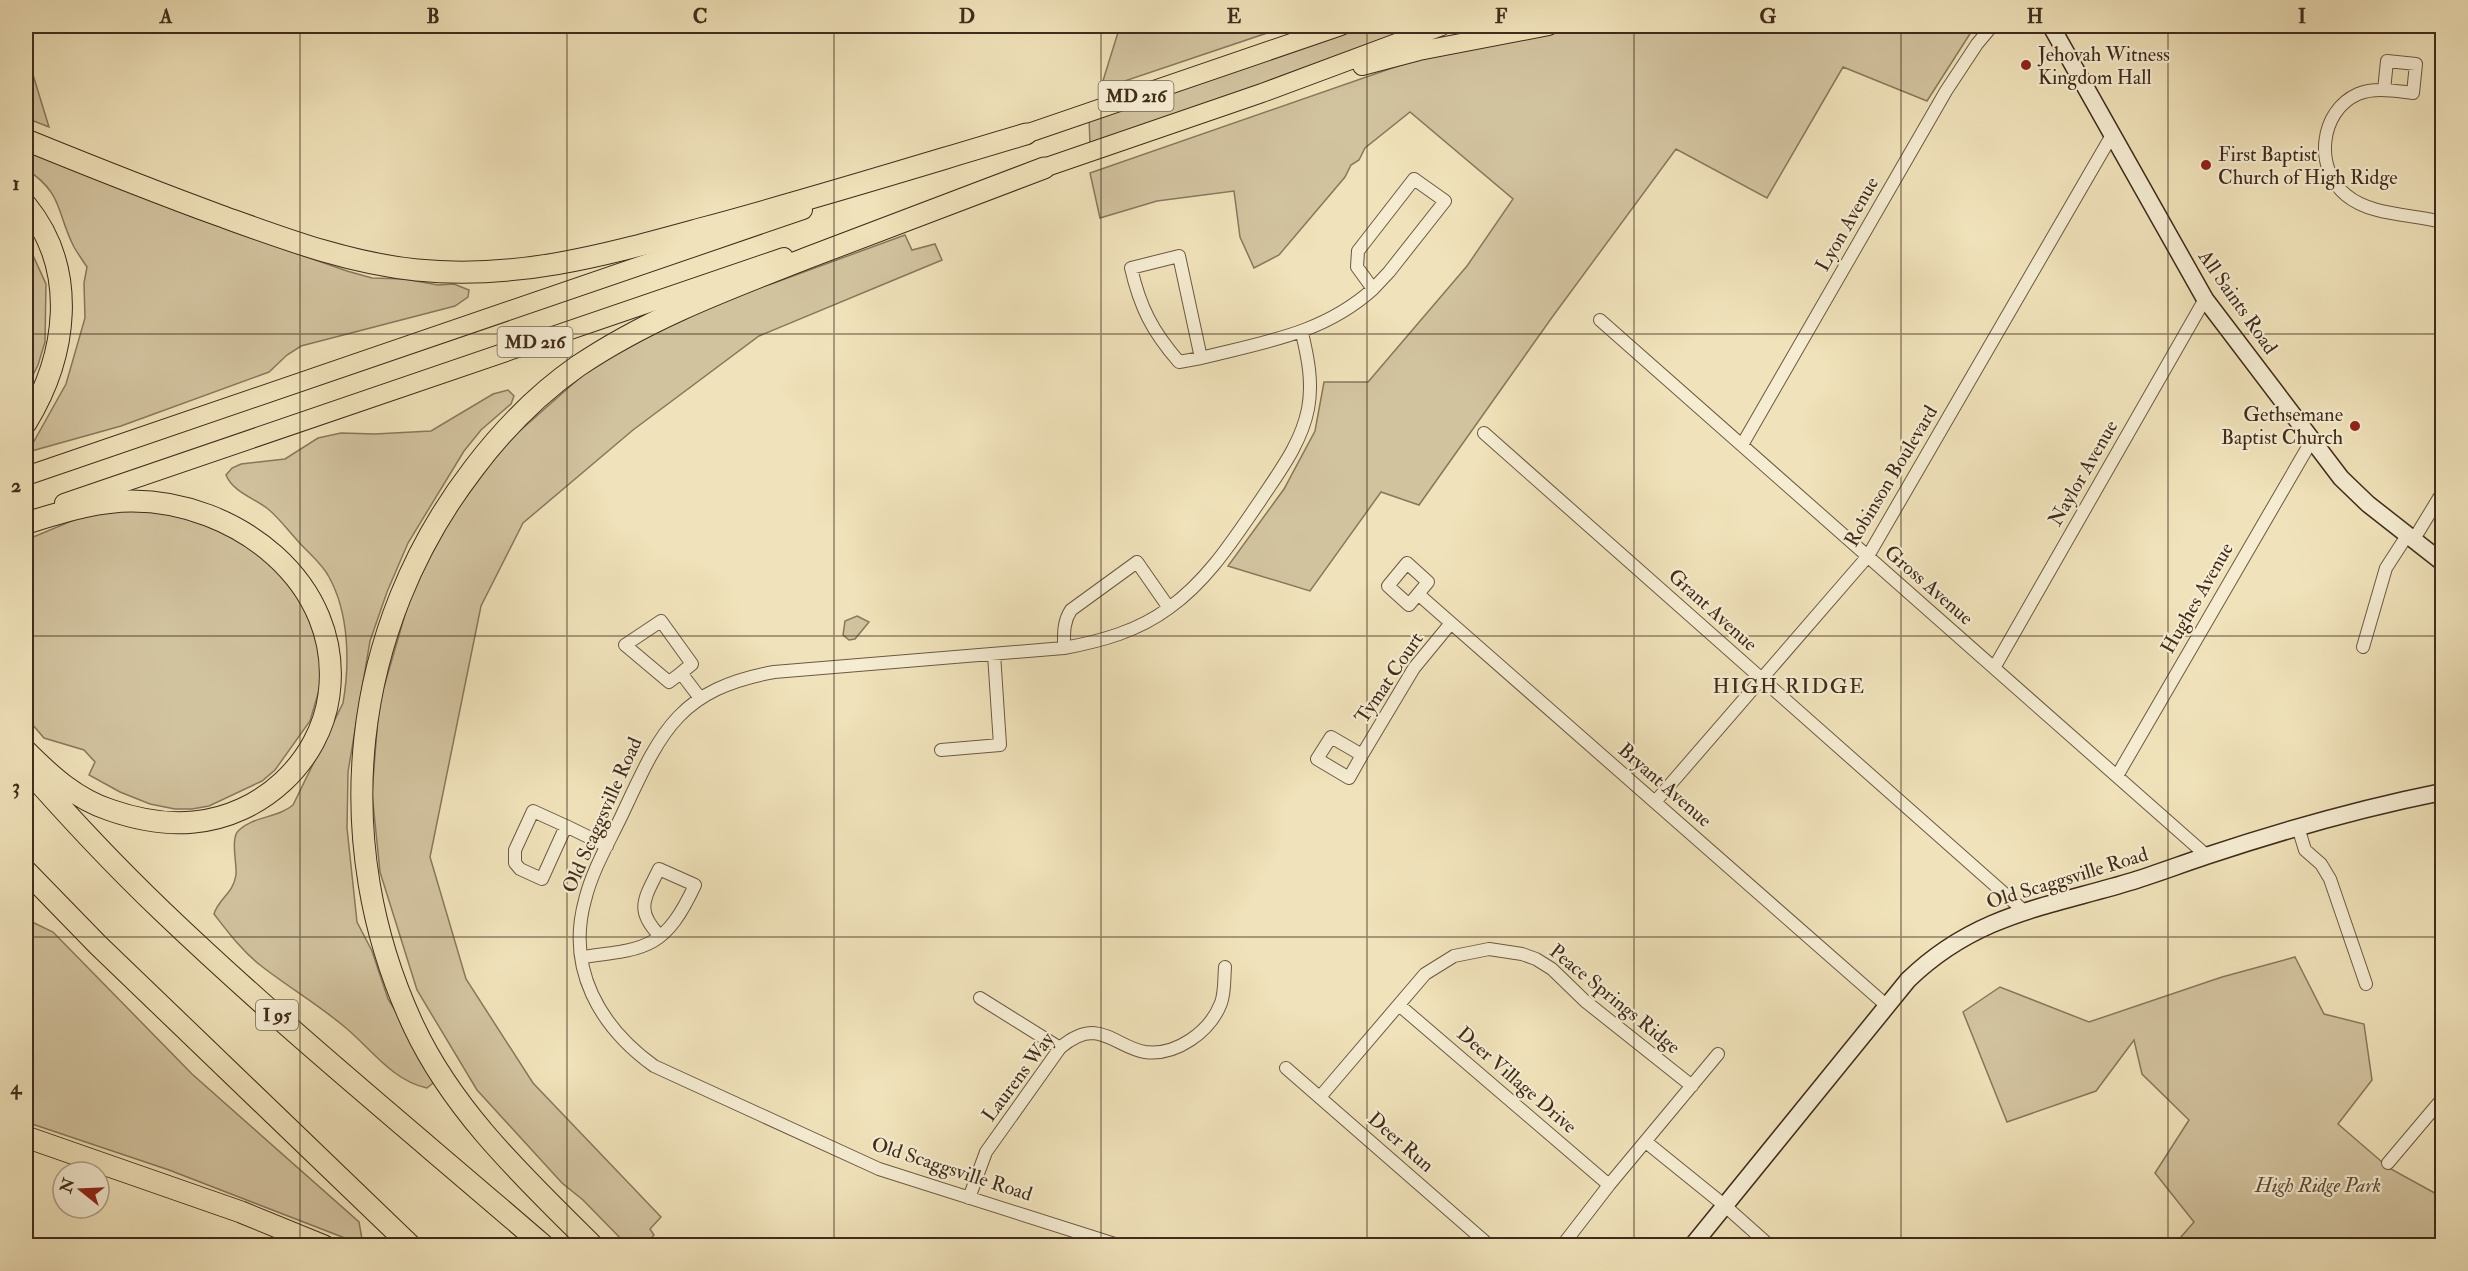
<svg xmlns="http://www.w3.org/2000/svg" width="2468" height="1271" font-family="'IM FELL Double Pica',serif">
<rect width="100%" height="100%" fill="#f0e2ba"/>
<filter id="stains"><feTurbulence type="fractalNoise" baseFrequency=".00333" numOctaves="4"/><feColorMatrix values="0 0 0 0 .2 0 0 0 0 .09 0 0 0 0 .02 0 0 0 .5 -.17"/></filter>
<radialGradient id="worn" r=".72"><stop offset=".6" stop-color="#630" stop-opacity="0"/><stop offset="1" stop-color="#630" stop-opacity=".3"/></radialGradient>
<path fill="#d2c39f" stroke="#89775c" stroke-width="1.5" d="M1120 26H1288L1107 87 1102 84Z
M1361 26H1425L1090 144 1089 118Z
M1580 26H1975L1927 101 1843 67 1767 198 1676 149 1553 316 1419 505 1381 492 1310 591 1228 566 1284 489 1315 431 1324 382H1368L1467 266 1513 199 1410 112 1365 148 1359 160 1351 165 1345 177 1279 255 1254 268 1240 237 1234 191 1157 201 1100 218 1090 173 1418 59Z
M26 52 49 127 26 118Z
M26 148 193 217 347 271 372 278 405 279 438 285 454 284 469 290 468 297 455 306 301 346 287 355 269 372 121 426 28 452 66 384 85 318 84 283 87 267C83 261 78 254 74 247 56 212 64 194 26 169Z
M905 235 912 250 935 244 942 260 759 336 633 430 523 523 481 606 430 857 466 979 533 1083 661 1217 650 1229 654 1235 648 1242 628 1246 583 1200 562 1183 477 1090 417 990 380 872 372 793 379 704 411 594 450 519 506 443 592 367 693 313 745 291 771 284Z
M26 240 46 284 45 342 38 365 26 389Z
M508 390 514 396 511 404 481 430 464 451 408 543 387 592 370 641 348 772 347 828 357 922 372 951 388 999 411 1036 433 1083 427 1088C393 1081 371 1049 346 1028 319 1005 288 987 260 965 242 951 228 932 214 914 219 898 233 894 236 875 237 862 230 838 239 830 254 816 278 818 293 805L343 703C350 663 349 613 329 577 322 563 306 551 296 539 287 529 278 517 268 509 254 498 233 492 226 475L232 468 241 464 285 459 318 438 341 433 375 434 431 431 493 394Z
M105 507 191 514 252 546 294 587 321 646 320 687 310 721 275 770 262 781 209 806 192 809H175L150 804 120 792 89 775 95 762 84 750 44 738 26 717V540Z
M857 616 869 622 855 639 849 640 843 635 845 621Z
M26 919 53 932 192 1074 359 1222 363 1245 169 1170 26 1122Z
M2295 957 2324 1014 2364 1024 2372 1080 2338 1124 2389 1168 2442 1197V1245H2174L2194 1222 2155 1173 2189 1120 2142 1074 2134 1040 2096 1091 2007 1122 1963 1012 2000 987 2089 1022 2222 977Z"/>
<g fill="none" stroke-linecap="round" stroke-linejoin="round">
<g stroke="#6c5942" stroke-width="14">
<path id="street" d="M2384 90 2387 61 2416 64 2413 93C2395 91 2375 87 2358 94 2319 111 2314 169 2346 195 2371 216 2412 214 2442 222
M1600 320 2206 855
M1201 358 1179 362C1152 331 1140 307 1131 268L1179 256 1201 358C1264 342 1323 334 1373 289L1357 267 1358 251 1414 179 1445 201 1389 272 1373 289
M1484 433 2024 911
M1742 445 1946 91 1977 44 1992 26
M2414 539 2442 493
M1418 594 1409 605 1388 586 1407 563 1428 582 1418 594 1886 1005
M2363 647 2386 568 2408 534
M1064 648C1064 634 1063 622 1071 610L1137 562 1169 608
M1994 668 2205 299
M681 673 669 682 625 645 661 621 692 664 681 673 700 698
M941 750 1000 745 994 654
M1362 755 1349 778 1317 759 1331 737 1362 755 1414 668 1451 623
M2117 776 2312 440
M1655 802 1868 556 2112 135
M566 826 533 811 515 850V863L520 869 542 879 566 826 607 846
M2298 827 2305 850 2321 864 2330 879 2366 984
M582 957C647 949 665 949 695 885L659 869C645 898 634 910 660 936
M980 998 1060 1048
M1399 1005 1609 1185
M1286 1068 1490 1246
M1320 1097 1425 974 1454 956 1489 949 1522 954 1536 959 1552 969 1585 1001 1692 1086
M1646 1142 1724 1205 1770 1246
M2388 1163 2442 1099
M969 1198 986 1152 1060 1048C1069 1040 1080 1033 1093 1033 1111 1034 1126 1049 1145 1052 1176 1056 1210 1032 1221 1003 1225 992 1224 979 1225 967
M1121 1246 879 1169 654 1066C600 1027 566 969 585 900 592 871 608 844 621 817 660 734 676 690 774 672L1064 648C1102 641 1138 631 1169 608 1208 580 1233 540 1260 501 1279 472 1301 444 1308 409 1313 383 1308 358 1302 333
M1562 1246 1609 1185 1718 1054"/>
</g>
<g stroke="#402b1a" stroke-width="19">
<path id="secondary" d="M2051 26 2205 299 2341 478 2368 504 2442 562
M1692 1246 1908 980C1976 914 2047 907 2133 881 2158 873 2182 864 2206 856 2284 830 2362 808 2442 792"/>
</g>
<g stroke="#402b1a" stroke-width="20">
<path id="primary" d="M1362 66 1419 51 1549 26
M1014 138 1341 26
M1032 172 1262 93 1442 26
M26 476 803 210
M64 503 784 257"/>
</g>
<g stroke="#402b1a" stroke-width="23">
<path id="highway" d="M26 140C90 166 155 192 221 216 285 239 348 263 417 270 517 280 605 255 700 229 809 200 918 166 1026 134
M26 205C79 270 67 356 26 423
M26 523C60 513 95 501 132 501 235 501 344 582 329 695 320 762 261 816 194 822 166 825 136 819 110 810 76 799 50 775 26 751
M26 768C69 817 114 865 161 910 283 1027 416 1135 544 1246
M26 871 98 945 411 1246
M26 1137 241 1212 324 1246
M593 1246C526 1179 455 1114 414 1027 327 842 350 629 474 468 503 430 539 393 578 366 649 318 728 289 807 258 886 228 965 198 1044 168"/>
</g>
<use href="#street" stroke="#f5ecd2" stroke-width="12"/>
<use href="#secondary" stroke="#f5ecd2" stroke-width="16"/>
<use href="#primary" stroke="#f0e2ba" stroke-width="18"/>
<use href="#highway" stroke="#f0e2ba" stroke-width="21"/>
</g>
<path fill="none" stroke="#402b1a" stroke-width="1.5" stroke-opacity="0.55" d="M300 26V1246M567 26V1246M834 26V1246M1101 26V1246M1367 26V1246M1634 26V1246M1901 26V1246M2168 26V1246M26 334H2442M26 636H2442M26 937H2442"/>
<g fill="#8f2418" stroke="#f5ecd2" stroke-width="2">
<circle cx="2026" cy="65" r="6"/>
<circle cx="2206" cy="165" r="6"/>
<circle cx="2355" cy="426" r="6"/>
</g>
<g text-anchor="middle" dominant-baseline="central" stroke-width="4.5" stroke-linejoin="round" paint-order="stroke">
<g fill="#f5ecd2" stroke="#766551" stroke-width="1.5">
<rect x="1098.5" y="81" width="75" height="30" rx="4.5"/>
<rect x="497.5" y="327" width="75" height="30" rx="4.5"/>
<rect x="256" y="1000" width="42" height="30" rx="4.5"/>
</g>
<g font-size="18" font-weight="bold" fill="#402b1a">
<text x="1136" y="96">MD 216</text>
<text x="535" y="342">MD 216</text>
<text x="277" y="1015">I 95</text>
</g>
<g font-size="20" fill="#402b1a" stroke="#f5ecd2" text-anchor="start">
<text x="2038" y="54">Jehovah Witness<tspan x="2038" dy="23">Kingdom Hall</tspan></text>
<text x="2218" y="154">First Baptist<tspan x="2218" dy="23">Church of High Ridge</tspan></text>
<text x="2343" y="414" text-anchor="end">Gethsemane<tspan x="2343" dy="23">Baptist Church</tspan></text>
</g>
<g font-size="20" fill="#402b1a" stroke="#f5ecd2">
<text transform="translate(1847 224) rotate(-60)">Lyon Avenue</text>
<text transform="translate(2238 302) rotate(55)">All Saints Road</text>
<text transform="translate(2083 473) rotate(-60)">Naylor Avenue</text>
<text transform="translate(1891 476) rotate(-59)">Robinson Boulevard</text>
<text transform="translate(1929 585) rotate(41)">Gross Avenue</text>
<text transform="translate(2197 598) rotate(-60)">Hughes Avenue</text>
<text transform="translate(1713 610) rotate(42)">Grant Avenue</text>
<text transform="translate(1389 678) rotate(-56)">Tymat Court</text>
<text transform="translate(1665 785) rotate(41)">Bryant Avenue</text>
<text transform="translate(602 815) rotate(-66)">Old Scaggsville Road</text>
<text transform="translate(2067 878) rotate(-17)">Old Scaggsville Road</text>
<text transform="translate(1615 999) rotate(39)">Peace Springs Ridge</text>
<text transform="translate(1018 1077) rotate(-53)">Laurens Way</text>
<text transform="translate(1517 1080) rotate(41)">Deer Village Drive</text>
<text transform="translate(1401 1142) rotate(41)">Deer Run</text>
<text transform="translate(952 1169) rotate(18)">Old Scaggsville Road</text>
</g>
<g font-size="20" font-style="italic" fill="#5d4935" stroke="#f5ecd2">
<text x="2318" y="1185">High Ridge Park</text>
</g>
<g font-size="21" letter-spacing="1.5" fill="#402b1a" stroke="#f5ecd2">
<text x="1789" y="686">HIGH RIDGE</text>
</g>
</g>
<rect width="2468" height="1271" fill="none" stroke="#f0e2ba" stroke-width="66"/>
<g transform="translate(81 1190) rotate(288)"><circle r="28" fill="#f5ecd2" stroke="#ad9f88" stroke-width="1.5"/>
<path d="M0-4.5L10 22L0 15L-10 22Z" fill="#8f2418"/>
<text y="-9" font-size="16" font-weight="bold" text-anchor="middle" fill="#402b1a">N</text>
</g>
<rect x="33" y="33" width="2402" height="1205" fill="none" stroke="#402b1a" stroke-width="2"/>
<g font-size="20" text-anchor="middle" font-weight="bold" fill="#402b1a">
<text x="166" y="23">A</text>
<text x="433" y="23">B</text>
<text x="700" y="23">C</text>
<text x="967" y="23">D</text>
<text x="1234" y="23">E</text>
<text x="1501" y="23">F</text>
<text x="1768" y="23">G</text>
<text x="2035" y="23">H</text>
<text x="2302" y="23">I</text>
<text x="16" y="190">1</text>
<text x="16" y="492">2</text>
<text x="16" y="793">3</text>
<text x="16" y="1094">4</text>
</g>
<rect width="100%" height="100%" filter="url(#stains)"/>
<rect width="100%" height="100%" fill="url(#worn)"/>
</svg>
